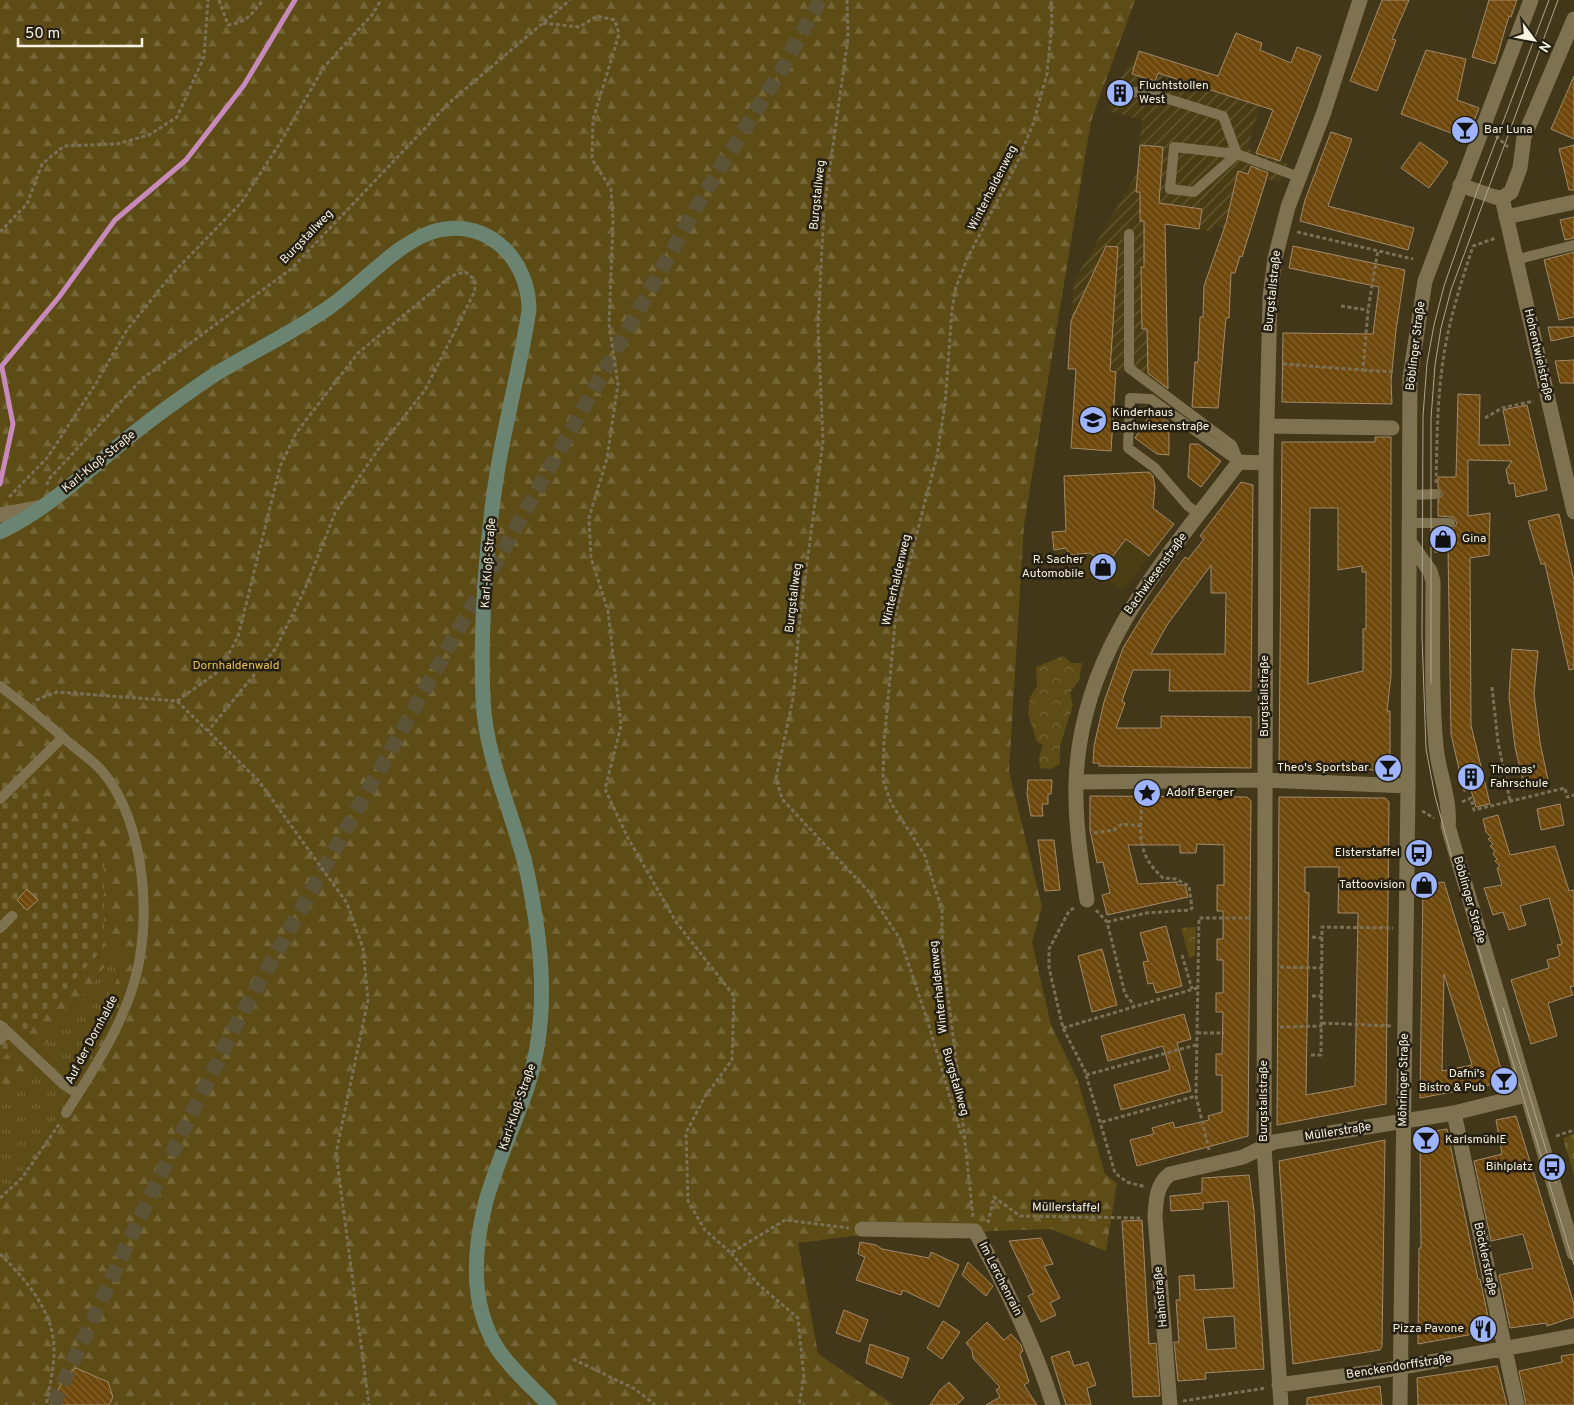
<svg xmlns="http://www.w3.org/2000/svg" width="1574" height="1405" font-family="Overpass,sans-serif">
<defs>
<pattern id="industrial-furrows" width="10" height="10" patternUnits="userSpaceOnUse" patternTransform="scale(1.25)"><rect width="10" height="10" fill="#4a3d14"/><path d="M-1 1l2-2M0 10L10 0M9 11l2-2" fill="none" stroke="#655a36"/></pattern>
<pattern id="grass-tufts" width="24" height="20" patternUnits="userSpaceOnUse" patternTransform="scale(1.25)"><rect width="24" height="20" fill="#5d4c15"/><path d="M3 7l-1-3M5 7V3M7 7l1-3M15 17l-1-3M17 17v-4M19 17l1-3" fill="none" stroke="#756637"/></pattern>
<pattern id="forest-firs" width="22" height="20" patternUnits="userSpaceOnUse" patternTransform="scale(1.25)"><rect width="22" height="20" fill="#5d4c15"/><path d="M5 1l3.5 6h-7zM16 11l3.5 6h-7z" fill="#756637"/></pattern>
<pattern id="cemetery-stones" width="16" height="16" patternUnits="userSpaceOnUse" patternTransform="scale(1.25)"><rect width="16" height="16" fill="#5d4c15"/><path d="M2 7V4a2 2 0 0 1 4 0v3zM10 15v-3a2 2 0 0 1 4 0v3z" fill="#756637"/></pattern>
<pattern id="park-crowns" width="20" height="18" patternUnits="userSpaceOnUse" patternTransform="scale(1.25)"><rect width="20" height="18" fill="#5d4c15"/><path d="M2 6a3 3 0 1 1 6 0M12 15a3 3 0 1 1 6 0" fill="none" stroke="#756637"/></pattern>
<pattern id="building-back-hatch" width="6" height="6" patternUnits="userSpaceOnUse" patternTransform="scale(1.25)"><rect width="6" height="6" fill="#6e470b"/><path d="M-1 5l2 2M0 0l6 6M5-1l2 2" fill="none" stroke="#83622e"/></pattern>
</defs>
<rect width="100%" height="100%" fill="#423718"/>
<path fill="#4a3d14" d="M1117 525 1133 544 1149 556 1123 591 1102 577 1073 581 1054 550 1052 532Z"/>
<path fill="url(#industrial-furrows)" d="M1139 51 1265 92 1247 148 1287 164 1280 182 1266 179 1259 206 1232 199 1224 228 1214 225 1212 232 1165 225 1168 391 1235 441 1229 449 1127 372 1068 369 1074 281 1137 173 1142 120 1109 111V106L1122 75Z"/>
<path fill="url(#grass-tufts)" d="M126 939 118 977 107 1001 118 1007 41 1145 21 1173 0 1191V1100L54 1034Z"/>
<path fill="url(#forest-firs)" d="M0 0H1135L1091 121 1024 525 1009 771 1042 907 1032 942 1051 1025 1077 1078 1105 1174 1117 1183 1106 1251 1051 1229 991 1231 947 1239 853 1236 798 1243 818 1354 894 1405H0V1191L21 1173 41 1145 118 1008 107 1001 118 977 125 940 54 1034 0 1100V1061L104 948V859L21 778 0 770Z"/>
<path fill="url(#cemetery-stones)" d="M0 770 21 777 104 859V948L0 1061Z
M1574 1134V1175L1563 1138Z"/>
<path fill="url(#park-crowns)" d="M1063 656 1071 663H1082L1079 680 1070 693 1073 705 1060 746V764L1051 769 1040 768 1039 757 1043 745 1037 742 1028 714 1030 697 1037 686 1036 667Z
M1196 927 1195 956 1189 958 1181 928Z"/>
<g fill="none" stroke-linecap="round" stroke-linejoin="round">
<path stroke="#c78aba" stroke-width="5" d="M0 368 59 297 115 220 186 160 244 85 295 0
M0 484 13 424 2 368"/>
</g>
<path fill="url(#building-back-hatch)" stroke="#a1896c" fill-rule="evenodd" d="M1382 0H1409L1392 39 1396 40 1377 91 1350 81Z
M1489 0H1517L1511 17 1509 16 1495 64 1472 57Z
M1236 33 1262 43 1260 50 1291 63 1297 47 1321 56 1280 161 1256 153 1273 110 1158 73 1155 81 1132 74 1139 51 1218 76Z
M1426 50 1466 59 1457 100 1479 108 1467 139 1401 114Z
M1574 76V139L1551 129Z
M1331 132 1352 139 1328 206 1414 228 1408 250 1300 221 1305 200Z
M1420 142 1448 162 1429 188 1401 168Z
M1140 145 1163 147 1159 203 1202 209 1199 229 1165 224 1168 389 1148 373 1147 329H1142L1141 267H1144V221H1140V192H1136Z
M1574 145V190H1569L1559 149Z
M1251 166 1268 173 1242 257 1240 256 1235 273H1231L1229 318H1226L1218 408 1192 407 1195 362H1198L1200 317H1203L1204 286 1226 223 1238 171 1248 174Z
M1574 217V238L1565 240 1560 220Z
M1106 246 1118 247 1110 371 1116 372 1111 451 1071 448 1076 369H1068L1071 321Z
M1293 246 1405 270 1396 330 1391 381 1392 404 1282 402 1283 333 1373 334 1379 287 1289 268Z
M1574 252V317L1559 320 1544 260Z
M1548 327H1574V336L1551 341Z
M1574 360V383H1560L1555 361Z
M1458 394 1480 395 1479 445H1510L1503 410 1527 405 1547 490 1516 497 1514 483 1509 484 1506 470 1512 461 1468 460V516L1490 513 1489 555 1470 558 1471 725 1490 804 1476 807 1471 790 1464 791 1451 734 1448 548H1438V530L1453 529 1457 523 1453 517 1438 516V500L1443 494 1438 488V477H1456Z
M1153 410 1169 422V455L1157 454 1135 438Z
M1375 437H1391V676L1387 711H1390V770L1283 769 1279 765 1282 442H1375ZM1310 508H1338V570L1362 566V572H1366V629H1363V671L1308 684Z
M1190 444H1198L1221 461 1201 487 1188 477Z
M1149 472 1153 476 1155 488 1153 508 1174 524 1149 556 1126 539 1106 565 1090 553 1070 555 1066 548 1054 550 1052 532 1066 531 1064 476Z
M1241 482 1253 485 1251 691H1169L1170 670H1133L1122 701 1125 703 1116 728H1161V716L1251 717V768L1099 766V763H1093L1094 746 1104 702 1123 648 1145 612 1185 557 1188 559 1204 539 1200 536ZM1211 565V593H1226L1225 654H1151L1167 625Z
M1559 514 1574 580V669L1569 670 1545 564H1541L1528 521Z
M1512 649 1538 651 1534 694 1540 742 1548 780 1524 785 1515 747 1509 697Z
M1028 780H1052L1051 794H1048V804H1042L1043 816H1031L1027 794Z
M1090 796 1247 797 1251 801 1248 1136 1137 1166 1130 1140 1154 1134 1152 1128 1173 1122 1175 1128 1209 1120 1208 1116 1222 1112V1075H1216V1054H1222L1223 1012H1216V993H1223V960H1217V939H1223V911H1217V885H1224V845L1197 844 1196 853H1180V845H1128L1138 884 1177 882V885H1185L1188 897 1107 915 1102 895 1110 893 1103 862 1097 863 1090 830Z
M1279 797 1385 798 1389 802 1386 1104 1277 1125ZM1305 867H1339L1338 913H1358L1355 1086 1306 1095 1309 893 1305 892Z
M1560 804 1564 825 1541 830 1537 809Z
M1498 815 1510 855 1555 846 1569 891 1574 890V986L1570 987 1573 995 1548 1003 1557 1036 1531 1044 1511 980 1549 968 1547 960 1558 957 1560 955 1557 945 1562 944 1549 898 1520 906 1526 925 1509 930 1503 912 1493 915 1484 888 1502 885 1497 868 1500 866 1495 861 1497 859 1493 854 1495 851 1490 846 1493 844 1488 839 1491 837 1486 832 1483 819Z
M1038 840H1054L1060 890 1045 891Z
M1444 882 1505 1082 1420 1098 1423 885ZM1444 974 1472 1065 1442 1071Z
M27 889 38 900 27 910 17 900Z
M1166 926 1182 986 1156 993 1153 983 1148 984 1143 962 1148 961 1140 933Z
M1102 949 1117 1005 1092 1012 1078 956Z
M1184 1014 1191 1039 1177 1043 1191 1091 1121 1110 1114 1085 1170 1070 1163 1046 1108 1061 1101 1036Z
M1516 1116 1574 1304V1317L1547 1326 1546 1323 1510 1328 1499 1275 1533 1268 1523 1234 1491 1241 1474 1161 1502 1154 1496 1120Z
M1447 1129 1478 1279H1480L1490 1326 1485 1332 1418 1344 1419 1248H1421L1420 1138 1423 1133Z
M1385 1140 1382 1346 1380 1350 1293 1364 1279 1161Z
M1249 1175 1254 1211 1264 1369 1205 1373 1206 1379 1178 1381 1174 1342H1179L1176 1300H1180L1179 1276 1194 1275 1195 1290 1234 1288 1228 1201 1203 1203V1209L1171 1211 1170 1196 1202 1193V1178ZM1234 1316 1236 1348 1207 1350 1203 1318Z
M1142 1220 1149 1344 1156 1343 1160 1396 1133 1397 1122 1221Z
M1041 1238 1053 1264 1044 1266 1060 1298 1050 1303 1056 1315 1041 1322 1028 1296 1034 1293 1009 1241Z
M860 1242 876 1245 882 1249 929 1258 931 1252 959 1265 939 1307 903 1290 901 1295 856 1280 865 1257 858 1254Z
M968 1262 993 1286 986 1296 962 1275Z
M844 1310 868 1320 860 1342 836 1333Z
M943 1321 960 1332 942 1359 927 1348Z
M987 1322 1004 1340 1011 1334 1021 1345 1023 1351 1020 1354 1029 1382 1024 1385 1037 1405H986L1000 1397 996 1390 1000 1387 973 1358 972 1350 966 1343Z
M870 1344 909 1358 902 1378 866 1363Z
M1069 1351 1074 1366 1088 1362 1096 1385 1087 1388 1091 1405H1066L1051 1357Z
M1574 1354V1405H1526L1519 1371 1562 1362 1561 1356Z
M1497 1366 1507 1405H1418L1417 1378Z
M76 1368 108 1382 113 1397 109 1405H51L65 1376Z
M949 1382 964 1398 956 1405H930L940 1390Z
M1380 1386 1382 1405H1307V1398Z"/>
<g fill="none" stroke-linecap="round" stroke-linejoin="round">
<path stroke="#5d5336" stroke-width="15" stroke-dasharray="15 8" stroke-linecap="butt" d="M53 1405 142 1213 238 1021 700 201 784 65 820 0"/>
<path stroke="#7a7055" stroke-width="3" stroke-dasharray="4 2.5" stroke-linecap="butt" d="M219 0 228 25C247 22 252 14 263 0
M847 0 848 38 824 209 818 327 823 441 800 617 793 699 776 778 782 799 869 892 900 939 926 1016 962 1137
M543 23 579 27 597 16 615 20 619 34 593 120 592 159 611 189 613 223 609 324 618 384 607 458 589 518 591 558 608 611 621 726 605 789 628 838 676 922 734 996 732 1060 704 1098 686 1133 688 1201 705 1230 731 1253 785 1220 849 1228
M1496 136 1508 147
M0 232 27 204 42 164 64 146 117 144 149 135 177 117 204 57 208 0
M1297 232 1413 259
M1341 306 1368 310
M1283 364 1363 370 1368 310 1378 250
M1363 370 1394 372
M1485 418 1502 408 1534 401
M1436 483C1437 445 1437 407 1442 368 1447 326 1460 286 1473 246L1496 238
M47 485 48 480 143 378 291 269 449 103 570 0
M9 497 47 458 95 385 127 330 173 273 241 203 280 143 324 67 372 15 381 0
M1436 553V535
M1492 687 1498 742 1510 801
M36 700 57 692 177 701 258 780 347 903 363 948 368 1000 336 1153 369 1405
M177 701 219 671 238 637 280 467 296 433 358 353 451 276 465 272 474 279 475 291 425 390 377 451 335 513 305 589 276 648 208 731
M1462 802 1471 798 1474 810 1565 788 1567 797 1574 795
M1422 811 1434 818
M1094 833 1114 830 1122 824 1141 826
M1074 908 1069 911 1049 949V968L1063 1028 1085 1071 1115 1173 1127 1182 1146 1187
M1096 910 1107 922 1125 994 1134 1005
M1107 922 1146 913 1190 910 1192 908 1189 886 1176 879 1163 878C1134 852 1141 830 1142 796
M1312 937 1322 938
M1182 955 1192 989
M1280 967 1322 968
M1312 996H1322
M1322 1023 1391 1026
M1280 1027 1322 1026
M1063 1028 1197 988
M1197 1033H1224
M1311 1055H1321L1322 927 1393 928
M1086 1075 1196 1045
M1102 1122 1196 1096
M1556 1136 1574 1130
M1209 1150 1196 1096 1199 918H1251
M0 1198 22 1178 60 1123
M973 1217 957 1068 942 948V910L925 856 891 803 883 780 884 743 896 613 937 456 945 404 952 310 956 287 968 257 1017 163 1033 124 1047 74 1052 23 1051 0
M988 1223 994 1197 1020 1216 1140 1218
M731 1253 759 1285 798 1318 804 1378 799 1405
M0 1254C26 1280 55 1312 54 1352 54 1369 49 1388 46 1405
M573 1359 635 1389 655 1405
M1183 1401 1266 1388"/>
<path stroke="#7e7251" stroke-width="10" d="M1124 94 1142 91 1223 116 1237 154 1194 192 1170 189 1174 147 1237 154 1299 177
M1129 234V368L1232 445 1239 462
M1515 260 1574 245
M1410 495 1436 494
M1199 514 1188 506 1155 468 1128 448 1130 398 1151 399 1239 462
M1410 523H1450
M0 686C25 705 49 725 73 746 83 754 94 762 102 771 146 822 153 924 133 986 119 1032 91 1073 66 1113
M0 799 63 737
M0 928 12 916
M0 1025 8 1032 0 1040
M8 1032 63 1084 78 1094"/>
<path stroke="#7e7251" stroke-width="15" d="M1460 185 1495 197 1502 198 1511 192 1520 168 1524 137 1574 19
M1502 198 1574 512
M1506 217 1574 202
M1267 426 1392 428
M0 515 42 507
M1410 543 1430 571 1433 581C1433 636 1431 692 1436 746 1438 772 1451 800 1448 826L1574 1253
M1076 782 1264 780 1408 786
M1087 900C1081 861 1075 823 1076 784 1079 651 1164 561 1239 462L1266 463
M1454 1113 1517 1405
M862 1229 975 1231C1006 1287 1034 1344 1053 1405
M1279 1385 1386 1370 1574 1336
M1170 1405 1155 1217C1156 1201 1156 1185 1170 1174L1243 1157 1274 1142 1454 1113 1526 1095
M1281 1405 1264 1147 1266 463 1270 297 1275 258 1288 207 1324 112 1360 0"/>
<path stroke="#7e7251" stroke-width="15" d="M1400 1405 1408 786 1410 377 1425 281 1531 0"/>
<path stroke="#6b8371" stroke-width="15" d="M0 532C57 505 102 456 152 419 172 404 193 389 214 375 252 352 294 332 331 306 362 284 403 237 439 230 490 219 529 261 529 310 521 363 507 415 498 467 486 540 480 626 483 700 486 761 514 814 527 872 542 943 550 1015 528 1085 515 1124 497 1162 486 1201 473 1251 469 1306 499 1351 513 1371 532 1387 549 1405"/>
<path stroke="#aea68e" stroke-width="1" d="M1549 0 1477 191 1444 286 1434 325 1427 363 1423 416 1422 636 1426 749 1435 796 1459 884 1574 1265
M1431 683V418L1435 365 1441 328 1451 290 1558 0
M1503 1008 1556 1183"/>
</g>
<defs>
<g id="building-disc" transform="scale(1.4375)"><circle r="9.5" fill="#9db4fd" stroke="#241f12"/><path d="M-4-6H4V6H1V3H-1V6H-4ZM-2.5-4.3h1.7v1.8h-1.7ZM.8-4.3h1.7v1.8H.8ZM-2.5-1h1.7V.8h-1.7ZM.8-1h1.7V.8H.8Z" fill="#111"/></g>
<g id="bar-disc" transform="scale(1.4375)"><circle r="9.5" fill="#9db4fd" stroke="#241f12"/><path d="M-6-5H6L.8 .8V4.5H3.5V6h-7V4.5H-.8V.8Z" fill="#111"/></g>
<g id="school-disc" transform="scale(1.4375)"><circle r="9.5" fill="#9db4fd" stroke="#241f12"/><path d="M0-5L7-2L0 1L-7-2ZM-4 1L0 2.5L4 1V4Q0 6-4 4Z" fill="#111"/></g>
<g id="shop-disc" transform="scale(1.4375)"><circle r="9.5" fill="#9db4fd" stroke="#241f12"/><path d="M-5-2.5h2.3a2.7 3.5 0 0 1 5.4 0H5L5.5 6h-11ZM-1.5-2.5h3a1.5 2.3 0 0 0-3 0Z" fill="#111"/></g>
<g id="sight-disc" transform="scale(1.4375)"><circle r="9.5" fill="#9db4fd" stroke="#241f12"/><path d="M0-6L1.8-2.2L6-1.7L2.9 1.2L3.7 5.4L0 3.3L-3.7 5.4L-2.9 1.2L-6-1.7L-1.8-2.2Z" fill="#111"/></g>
<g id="bus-disc" transform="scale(1.4375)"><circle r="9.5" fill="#9db4fd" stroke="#241f12"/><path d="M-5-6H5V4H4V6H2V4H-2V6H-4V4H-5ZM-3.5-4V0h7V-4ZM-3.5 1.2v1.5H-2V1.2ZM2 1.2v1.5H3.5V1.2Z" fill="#111"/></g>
<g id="restaurant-disc" transform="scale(1.4375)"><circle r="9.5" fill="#9db4fd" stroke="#241f12"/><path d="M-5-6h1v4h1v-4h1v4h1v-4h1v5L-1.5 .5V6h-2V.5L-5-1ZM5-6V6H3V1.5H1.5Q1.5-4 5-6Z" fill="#111"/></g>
</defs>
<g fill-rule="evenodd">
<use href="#building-disc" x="1120" y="93"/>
<use href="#bar-disc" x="1465" y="130"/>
<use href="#school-disc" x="1093" y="420"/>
<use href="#shop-disc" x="1443" y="539"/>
<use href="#shop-disc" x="1103" y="567"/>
<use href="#bar-disc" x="1388" y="768"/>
<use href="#building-disc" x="1471" y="777"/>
<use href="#sight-disc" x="1147" y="793"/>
<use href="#bus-disc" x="1419" y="853"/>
<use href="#shop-disc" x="1424" y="885"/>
<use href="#bar-disc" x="1504" y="1081"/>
<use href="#bar-disc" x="1426" y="1140"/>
<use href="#bus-disc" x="1552" y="1167"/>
<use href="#restaurant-disc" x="1483" y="1329"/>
</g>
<g text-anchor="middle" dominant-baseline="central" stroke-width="5" stroke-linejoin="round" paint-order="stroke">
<g font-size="12" fill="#f9f3e1" stroke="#241f12" text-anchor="start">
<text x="1139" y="86">Fluchtstollen<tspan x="1139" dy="14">West</tspan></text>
<text x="1484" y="130">Bar Luna</text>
<text x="1112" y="413">Kinderhaus<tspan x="1112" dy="14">Bachwiesenstraße</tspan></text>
<text x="1462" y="539">Gina</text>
<text x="1084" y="560" text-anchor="end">R. Sacher<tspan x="1084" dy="14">Automobile</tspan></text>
<text x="1369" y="768" text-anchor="end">Theo's Sportsbar</text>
<text x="1490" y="770">Thomas'<tspan x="1490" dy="14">Fahrschule</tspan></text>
<text x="1166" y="793">Adolf Berger</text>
<text x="1400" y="853" text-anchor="end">Elsterstaffel</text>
<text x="1405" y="885" text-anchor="end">Tattoovision</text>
<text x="1485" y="1074" text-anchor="end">Dafni's<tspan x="1485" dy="14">Bistro &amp; Pub</tspan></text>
<text x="1445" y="1140">KarlsmühlE</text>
<text x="1533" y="1167" text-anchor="end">Bihlplatz</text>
<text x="1464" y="1329" text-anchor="end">Pizza Pavone</text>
</g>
<g font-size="12" fill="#f9f3e1" stroke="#241f12">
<text transform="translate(993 188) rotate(-63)">Winterhaldenweg</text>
<text transform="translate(818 195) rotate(-84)">Burgstallweg</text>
<text transform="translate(307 237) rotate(-46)">Burgstallweg</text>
<text transform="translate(1273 291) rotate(-84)">Burgstallstraße</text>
<text transform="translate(1416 346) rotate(-83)">Böblinger Straße</text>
<text transform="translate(1538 355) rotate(77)">Hohentwielstraße</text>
<text transform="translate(99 462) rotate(-39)">Karl-Kloß-Straße</text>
<text transform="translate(489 563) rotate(-86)">Karl-Kloß-Straße</text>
<text transform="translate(1156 574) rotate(-54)">Bachwiesenstraße</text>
<text transform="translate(897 580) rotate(-77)">Winterhaldenweg</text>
<text transform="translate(794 598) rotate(-83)">Burgstallweg</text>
<text transform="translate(1265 696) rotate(-90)">Burgstallstraße</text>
<text transform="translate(1469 900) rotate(74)">Böblinger Straße</text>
<text transform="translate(939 987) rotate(-96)">Winterhaldenweg</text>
<text transform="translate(92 1040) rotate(-62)">Auf der Dornhalde</text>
<text transform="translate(1404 1080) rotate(-89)">Möhringer Straße</text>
<text transform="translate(955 1082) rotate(74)">Burgstallweg</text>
<text transform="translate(1264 1101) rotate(-90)">Burgstallstraße</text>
<text transform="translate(518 1107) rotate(-71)">Karl-Kloß-Straße</text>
<text transform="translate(1338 1132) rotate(-9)">Müllerstraße</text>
<text transform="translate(1066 1208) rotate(1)">Müllerstaffel</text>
<text transform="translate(1485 1259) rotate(78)">Böcklerstraße</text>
<text transform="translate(1000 1279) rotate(63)">Im Lerchenrain</text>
<text transform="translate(1161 1297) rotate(-95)">Hahnstraße</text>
<text transform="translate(1399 1367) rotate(-9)">Benckendorffstraße</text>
</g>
<g font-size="12" fill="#e8c14a" stroke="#241f12">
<text x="236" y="666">Dornhaldenwald</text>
</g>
</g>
<g transform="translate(1534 40) rotate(122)" stroke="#241f12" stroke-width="4" paint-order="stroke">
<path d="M0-4L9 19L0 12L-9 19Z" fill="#f9f3e1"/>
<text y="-8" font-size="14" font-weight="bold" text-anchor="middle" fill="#f9f3e1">N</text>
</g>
<path d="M18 38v8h124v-8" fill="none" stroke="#f9f3e1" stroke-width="2.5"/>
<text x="25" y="38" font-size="15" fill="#f9f3e1" stroke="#241f12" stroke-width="4" paint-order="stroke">50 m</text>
</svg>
